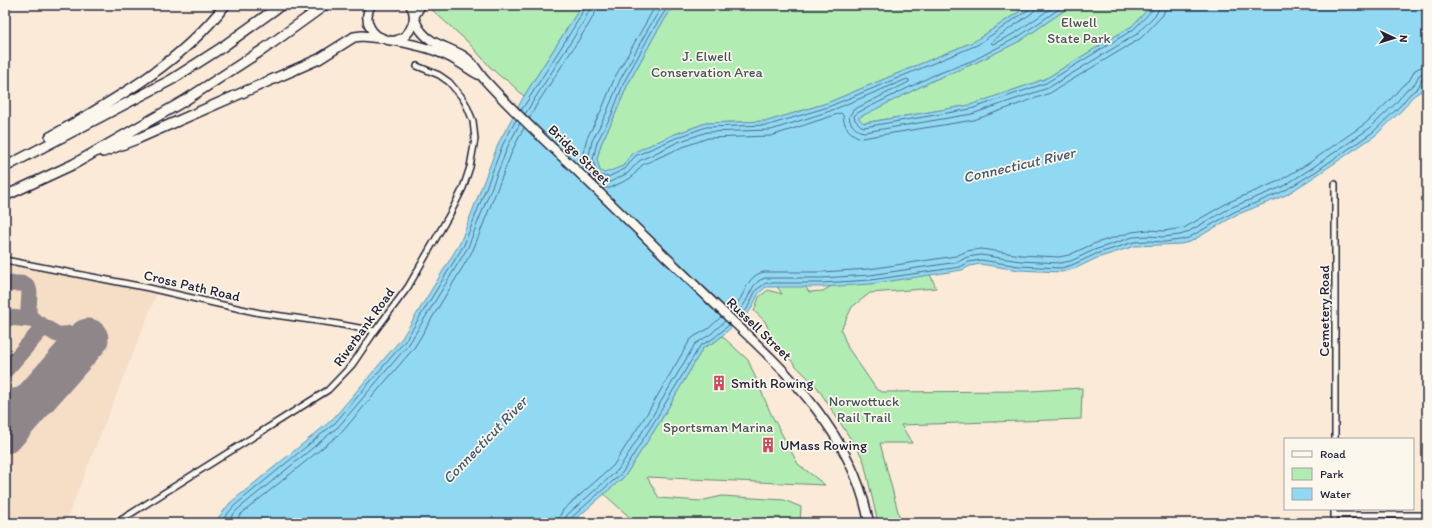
<svg xmlns="http://www.w3.org/2000/svg" width="1432" height="528" font-family="Itim,sans-serif">
<rect width="100%" height="100%" fill="#faead7"/>
<filter id="ink" filterUnits="userSpaceOnUse"><feTurbulence type="fractalNoise" baseFrequency=".025" numOctaves="2"/><feDisplacementMap in="SourceGraphic" scale="8" xChannelSelector="R" yChannelSelector="G"/><feConvolveMatrix kernelMatrix="1 2 1 2 8 2 1 2 1" color-interpolation-filters="sRGB"/></filter>
<g filter="url(#ink)">
<path fill="#f5ddc6" d="M5 263 157 293 65 523H5Z"/>
<path fill="#b1edb2" stroke="#6a8876" d="M435 5H582L524 96 508 81 501 77 491 68 468 42 431 9Z
M674 5H1029L975 41 827 103 768 121 706 123 675 134 633 153 623 166 605 174 600 172 597 159 601 144 614 117 628 84 656 33Z
M1072 5H1152L1132 26 1045 79 971 105 863 123 857 118 934 80 975 63 1020 41Z
M748 203 809 292 823 291 838 282 930 274 936 288 870 293 852 307 841 330 848 348 877 390 882 392 1030 391 1082 388 1081 419 901 425 912 443H880L901 523H878L864 462 861 455 817 387 796 366 772 338 765 321 754 311 759 297 768 290 782 294 728 212Z
M722 336 748 360 771 414 798 464 825 485 647 477 659 498 700 501 722 496 784 500 801 507 800 523H636L604 494 625 476 661 420 703 348 716 341Z"/>
<path fill="#91d9f3" stroke="#6590a9" d="M582 5H674L656 33 628 84 614 117 601 144 597 159 600 171 605 173 623 166 632 153 675 134 706 123 768 121 827 103 975 41 1029 5H1072L1020 41 975 63 934 80 858 118 864 123 970 105 1045 79 1132 26 1152 5H1427V79L1421 91 1412 97 1403 109 1376 135 1317 175 1286 195 1236 215 1190 242 1181 244 1135 246 1097 258 1074 269 1061 272 1019 270 980 264 970 266 962 270 871 284 823 287H766L759 293 750 311 716 341 703 348 661 420 625 476 571 523H214L230 503 332 420 402 338 460 243 499 142 524 96Z"/>
<g fill="none" stroke-linecap="round" stroke-linejoin="round">
<path stroke="#4e6b85" stroke-width="1" d="M663 5 648 29 620 80 606 114 592 141 588 160 591 175 597 180 605 182H610L628 173 639 161 678 142 707 132 771 130 830 111 907 79 909 80V82L853 110 849 117C850 125 857 132 865 132L972 114 1048 88 1137 34 1157 13 1160 5
M669 5 652 31 624 82 611 116 597 142 593 159 596 172 599 175 608 177 625 169 635 156 676 138 706 127 769 125 828 107 977 45 1028 10 1030 5
M1035 5V9L1032 13 992 41 991 43 993 44 1015 33 1056 5
M1065 5 1018 37 974 60 932 76 857 113 854 116 855 120 861 126 864 127 971 109 1046 83 1134 29 1153 9 1155 5
M521 111 579 19 585 5
M525 114 584 21 590 9V5
M529 119 537 104 589 24 596 11V5
M584 171 582 157 587 138 601 111 615 77 656 5
M602 188H610L629 179 633 176 642 165 680 148 708 138 771 136 841 113 843 115C843 126 851 136 862 138L974 120 1050 93 1141 38 1163 15 1166 5
M729 310C732 308 736 305 738 302 747 290 747 276 764 272H822L869 269 956 256 967 251 981 249 1021 255 1059 257 1069 255 1093 244 1132 232 1148 230 1163 231 1184 228 1229 202 1279 181 1309 163 1366 123 1391 99 1402 86 1409 81 1415 70 1421 67 1427 66
M733 314C736 312 741 309 743 306 751 295 751 282 765 278H822L870 275 958 262 967 257 981 255 1020 261 1060 263 1071 261 1094 250 1133 237 1148 236 1163 237 1180 235 1186 233 1232 207 1282 187 1312 168 1370 128 1396 103 1406 90 1414 85 1419 75 1423 73 1427 72
M737 318 747 309 756 290 766 283H822L871 280 960 267 969 262 981 260 1019 266 1061 268 1072 265 1096 254 1134 242 1148 241 1164 242 1180 240 1188 238 1234 212 1284 191 1315 172 1373 132 1400 106 1410 94 1418 88 1422 79 1427 77
M220 523 234 506 335 423 405 341 464 245 503 144 516 120
M226 523 237 510 338 427 409 344 468 247 508 146 520 123
M234 523 241 514 342 432 414 348 473 250 513 149 524 128
M558 523 559 517 563 510 613 466 648 412 690 340 695 336 708 329 721 317
M564 523 565 519 567 515 618 470 653 415 695 344 711 334 725 321
M569 523 571 518 622 473 657 417 700 346 714 338 729 325"/>
<path stroke="#8e8689" stroke-width="16" d="M5 284C11 284 19 283 24 284 35 288 25 308 30 316 33 322 43 325 48 329
M5 317 34 320
M5 371 39 332C49 324 50 333 59 335 62 335 65 334 68 334 76 333 80 337 85 342
M5 398 41 392
M5 398C16 403 17 413 13 424"/>
<path stroke="#8e8689" stroke-width="41" d="M5 433 88 339"/>
<g stroke="#22223b" stroke-width="8">
<path id="minor" d="M1335 184V439
M5 260 149 288 218 304 260 313 332 323 375 331
M1334 515H1427
M116 523 328 390 352 365 375 331 408 287 451 212 463 188 470 167 475 139 473 121 466 104 461 96 449 82 439 75 417 66
M1334 523V509"/>
</g>
<g stroke="#22223b" stroke-width="11">
<path id="primary" d="M414 17 421 5"/>
</g>
<g stroke="#22223b" stroke-width="11">
<path id="trunk" d="M371 5C362 20 371 37 388 40 391 41 394 41 397 40 411 36 419 17 410 5
M414 17C416 22 418 28 422 32 433 47 459 48 472 63 476 68 480 74 484 79 512 110 543 139 573 167 615 208 657 248 698 288 768 356 851 421 869 523
M396 41C417 45 439 50 458 62 465 66 471 71 479 75"/>
</g>
<g stroke="#22223b" stroke-width="12">
<path id="motorway" d="M50 137C114 100 180 64 225 5
M103 152 137 139 319 59 354 37 362 36 381 38
M5 167 171 80 221 48 281 5
M5 196 74 164 184 101 264 49 325 5"/>
</g>
<use href="#minor" stroke="#fbf7ec" stroke-width="5"/>
<use href="#primary" stroke="#fbf7ec" stroke-width="8"/>
<use href="#trunk" stroke="#fbf7ec" stroke-width="8"/>
<use href="#motorway" stroke="#fbf7ec" stroke-width="9"/>
</g>
</g>
<defs>
<g id="building-bare" transform="scale(1.2)"><path d="M-4-6H4V6H1V3H-1V6H-4ZM-2.5-4.3h1.7v1.8h-1.7ZM.8-4.3h1.7v1.8H.8ZM-2.5-1h1.7V.8h-1.7ZM.8-1h1.7V.8H.8Z" fill="#d1495b" stroke="#fbf7ec" stroke-width="2.5" paint-order="stroke"/></g>
</defs>
<g fill-rule="evenodd">
<use href="#building-bare" x="719" y="383"/>
<use href="#building-bare" x="768" y="445"/>
</g>
<g text-anchor="middle" dominant-baseline="central" stroke-width="3.5" stroke-linejoin="round" paint-order="stroke">
<g font-size="14" fill="#465559" stroke="#fbf7ec">
<text x="1079" y="22">Elwell<tspan x="1079" dy="16">State Park</tspan></text>
<text x="707" y="56">J. Elwell<tspan x="707" dy="16">Conservation Area</tspan></text>
<text x="864" y="401">Norwottuck<tspan x="864" dy="16">Rail Trail</tspan></text>
<text x="718" y="427">Sportsman Marina</text>
</g>
<g font-size="14" fill="#22223b" stroke="#fbf7ec">
<text transform="translate(579 155) rotate(44)">Bridge Street</text>
<text transform="translate(192 286) rotate(13)">Cross Path Road</text>
<text transform="translate(1324 311) rotate(-90)">Cemetery Road</text>
<text transform="translate(364 327) rotate(-54)">Riverbank Road</text>
<text transform="translate(759 329) rotate(44)">Russell Street</text>
</g>
<g font-size="14" fill="#22223b" stroke="#fbf7ec" text-anchor="start">
<text x="731" y="383">Smith Rowing</text>
<text x="780" y="445">UMass Rowing</text>
</g>
<g font-size="15" font-style="italic" fill="#435972" stroke="#fbf7ec">
<text transform="translate(1019 165) rotate(-13)">Connecticut River</text>
<text transform="translate(485 440) rotate(-46)">Connecticut River</text>
</g>
</g>
<rect width="1432" height="528" fill="none" stroke="#fbf7ec" stroke-width="20"/>
<rect x="10" y="10" width="1412" height="508" fill="none" stroke="#22223b" stroke-width="1.5" filter="url(#ink)"/>
<rect x="1284" y="438" width="130" height="72" fill="#fbf7ec" stroke="#a4a2a5"/>
<rect x="1292" y="451" width="20" height="6" fill="#fbf7ec" stroke="#a4a2a5"/>
<text x="1320" y="458" font-size="12" fill="#22223b">Road</text>
<rect x="1292" y="468" width="20" height="12" fill="#b1edb2" stroke="#a4a2a5"/>
<text x="1320" y="478" font-size="12" fill="#22223b">Park</text>
<rect x="1292" y="488" width="20" height="12" fill="#91d9f3" stroke="#a4a2a5"/>
<text x="1320" y="498" font-size="12" fill="#22223b">Water</text>
<g transform="translate(1394 38) rotate(94)" stroke="#fbf7ec" stroke-width="3" paint-order="stroke">
<path d="M0-3L7 15L0 10L-7 15Z" fill="#22223b"/>
<text y="-6" font-size="11" font-weight="bold" text-anchor="middle" fill="#22223b">N</text>
</g>
</svg>
